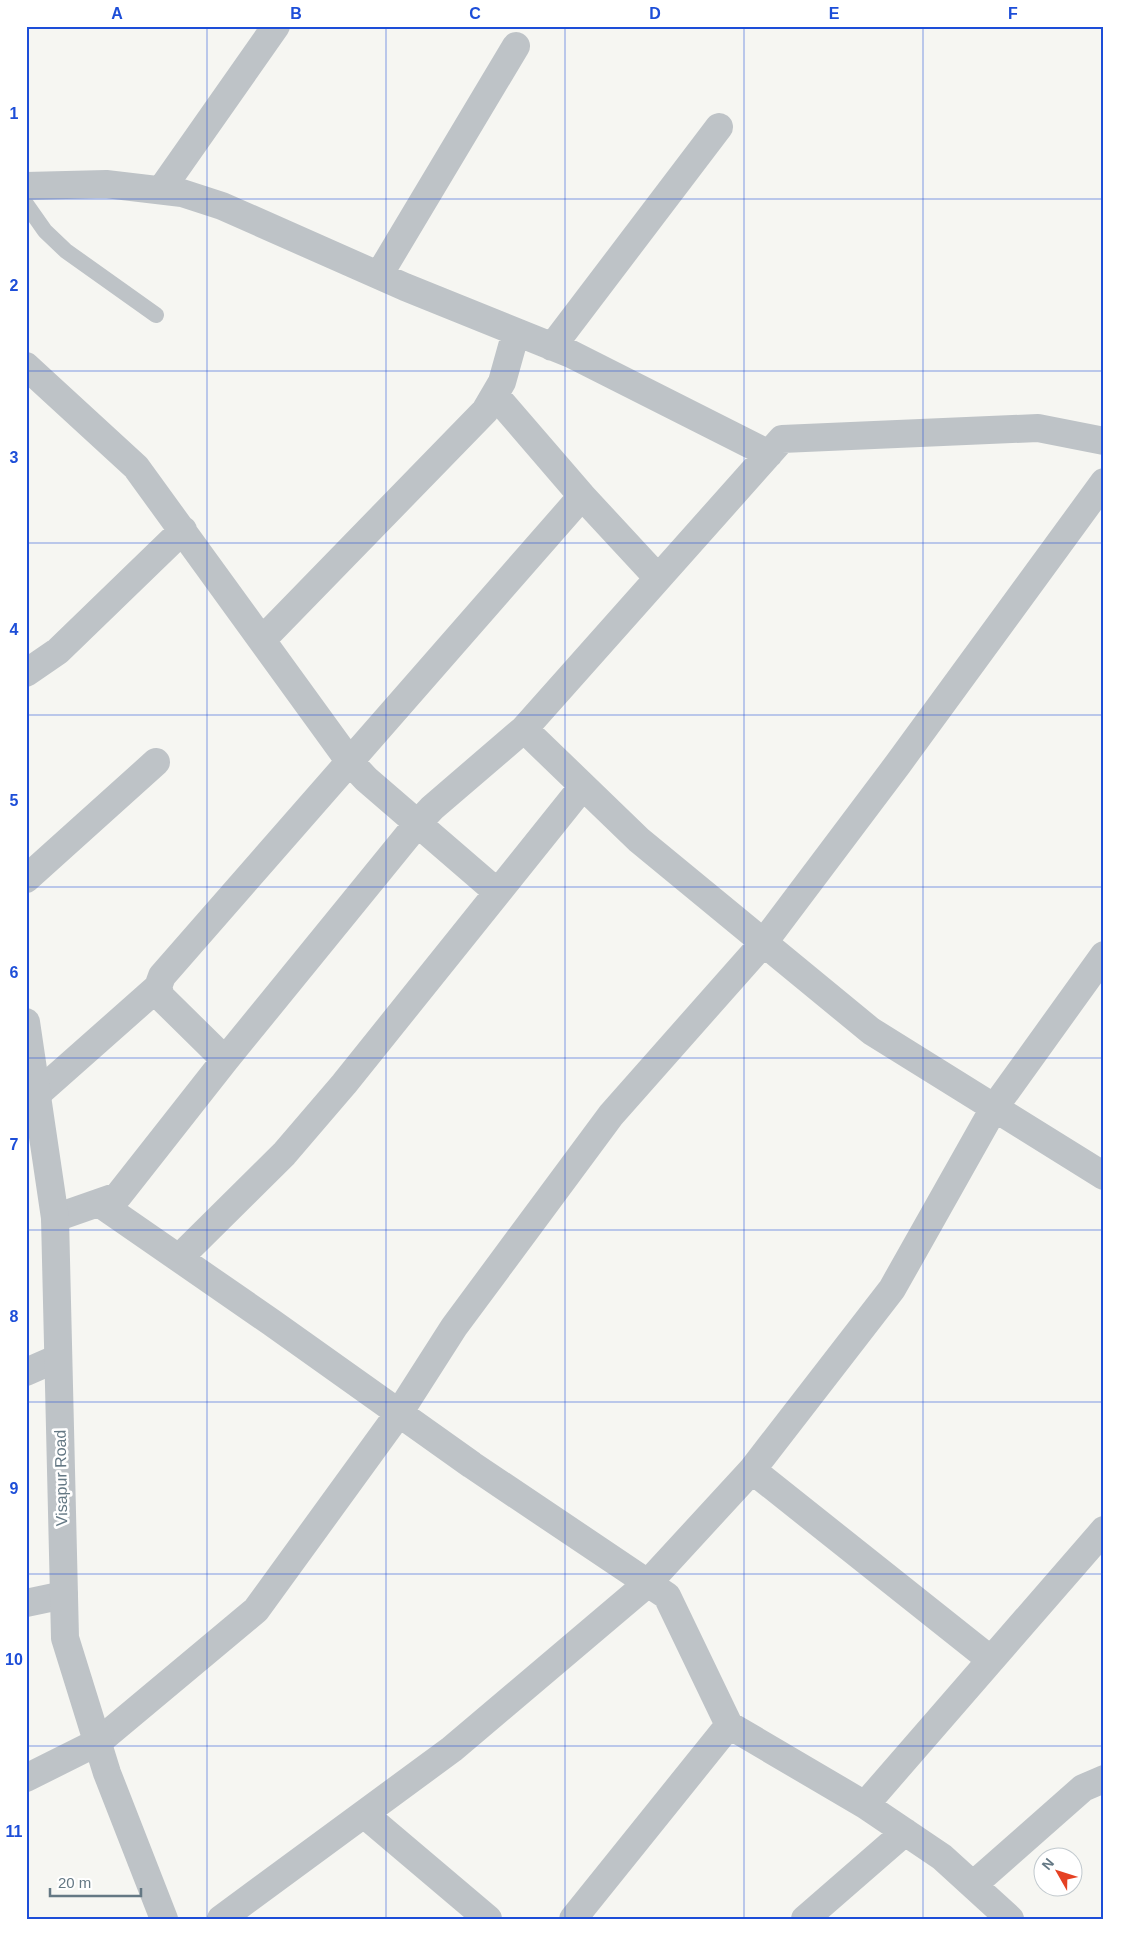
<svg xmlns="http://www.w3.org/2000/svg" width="1130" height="1945" font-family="Helvetica,sans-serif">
<rect width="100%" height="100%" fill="#f6f6f2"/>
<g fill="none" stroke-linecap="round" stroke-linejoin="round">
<path stroke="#bec3c7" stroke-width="16" d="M26 204 45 231 66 251 156 315"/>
<path stroke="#bec3c7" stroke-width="28" d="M26 186 106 184 182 193 222 206 405 287 571 354 769 454
M161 190 276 26
M379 275 516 46
M552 347 719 127
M26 366 136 467 350 762 366 779 497 892
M495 395 582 496 658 578
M263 639 485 411 502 382 516 332
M26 673 58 651 183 530
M524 729 782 439 1038 428 1104 441
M26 879 156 762
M225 1060 161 997 158 987 162 976 582 496
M36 1095 158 987
M99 1203 271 1322 472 1465 667 1596 729 1725 865 1805 942 1857 1010 1919
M55 1218 118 1196 225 1060 418 823 432 808 524 729 639 840 871 1031 1104 1176
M179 1258 284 1154 344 1084 583 786
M26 1372 58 1358
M752 1470 991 1660
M26 1603 64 1595
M26 1778 98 1742 256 1610 399 1413 454 1327 611 1115 764 942 898 764 1104 482
M865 1805 1104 1530
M364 1814 488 1919
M973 1885 1083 1788 1104 1779
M221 1919 452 1749 648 1583 752 1470 892 1289 994 1108 1104 955
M573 1919 729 1725
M805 1919 905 1832"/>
<path stroke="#bec3c7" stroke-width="28" d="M26 1022 55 1218 65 1638 107 1773 164 1919"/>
</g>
<path fill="none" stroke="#1d4ed8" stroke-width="1" stroke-opacity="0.55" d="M207 26V1919M386 26V1919M565 26V1919M744 26V1919M923 26V1919M26 199H1104M26 371H1104M26 543H1104M26 715H1104M26 887H1104M26 1058H1104M26 1230H1104M26 1402H1104M26 1574H1104M26 1746H1104"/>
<g text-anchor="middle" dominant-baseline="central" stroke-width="5" stroke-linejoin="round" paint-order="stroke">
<g font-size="16" fill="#647884" stroke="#fff">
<text transform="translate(61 1478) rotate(-91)">Visapur Road</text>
</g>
</g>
<rect width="1130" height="1945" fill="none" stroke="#ffffff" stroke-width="55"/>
<g transform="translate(1058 1872) rotate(309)"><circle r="24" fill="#ffffff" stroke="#c1c9ce"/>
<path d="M0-4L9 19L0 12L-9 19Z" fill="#e54123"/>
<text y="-8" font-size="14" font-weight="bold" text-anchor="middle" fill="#647884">N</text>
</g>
<path d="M50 1888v8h91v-8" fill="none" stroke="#647884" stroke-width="2.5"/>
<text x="58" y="1888" font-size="15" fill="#647884" stroke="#ffffff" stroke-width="4" paint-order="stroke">20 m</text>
<rect x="28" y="28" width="1074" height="1890" fill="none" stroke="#1d4ed8" stroke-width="2"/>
<g font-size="16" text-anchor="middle" font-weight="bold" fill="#1d4ed8">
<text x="117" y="19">A</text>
<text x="296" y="19">B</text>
<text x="475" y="19">C</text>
<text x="655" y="19">D</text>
<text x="834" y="19">E</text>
<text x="1013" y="19">F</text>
<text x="14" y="119">1</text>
<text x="14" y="291">2</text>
<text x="14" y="463">3</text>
<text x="14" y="635">4</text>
<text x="14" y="806">5</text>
<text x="14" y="978">6</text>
<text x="14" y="1150">7</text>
<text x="14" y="1322">8</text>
<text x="14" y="1494">9</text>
<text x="14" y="1665">10</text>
<text x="14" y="1837">11</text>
</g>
</svg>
